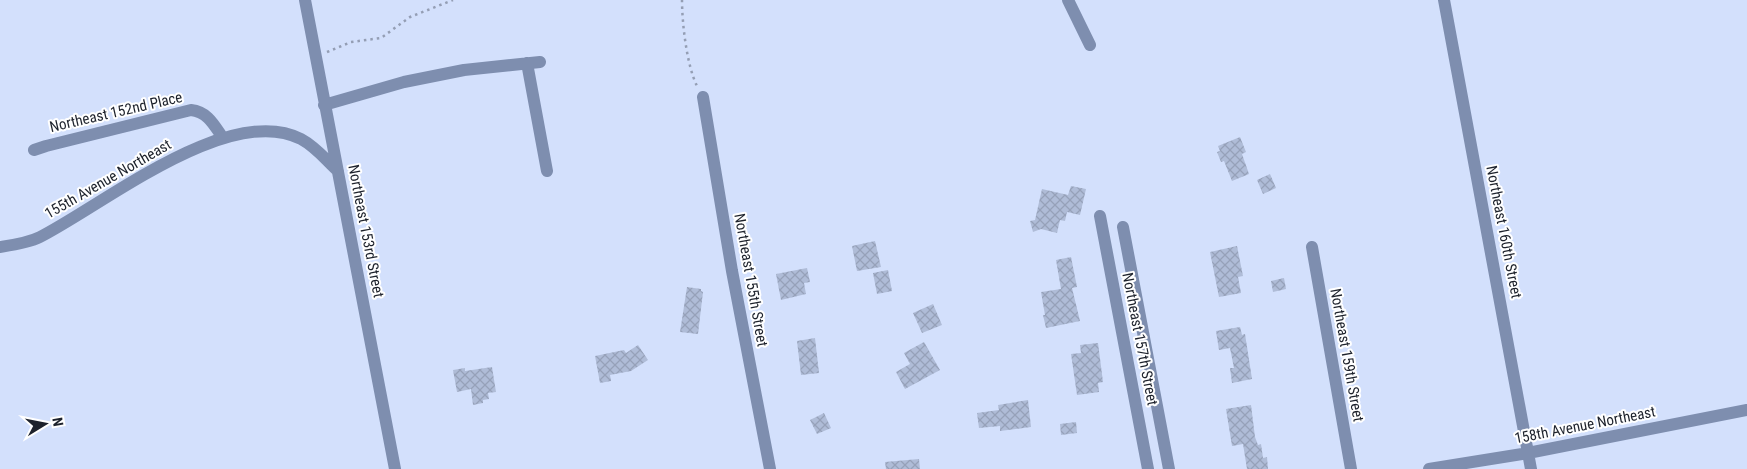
<svg xmlns="http://www.w3.org/2000/svg" width="1747" height="469" font-family="'Roboto Condensed',sans-serif">
<defs>
<pattern id="building-cross-hatch" width="8" height="8" patternUnits="userSpaceOnUse" patternTransform="scale(1.25)"><rect width="8" height="8" fill="#afbcd7"/><path d="M0 0l8 8M0 8l8-8" fill="none" stroke="#96a1b9"/></pattern>
</defs>
<rect width="100%" height="100%" fill="#d3e0fc"/>
<path fill="url(#building-cross-hatch)" d="M1240 137 1246 152 1242 154 1249 174 1232 181 1224 161 1221 162 1217 152 1220 151 1218 146Z
M1270 174 1276 188 1263 194 1257 180Z
M1071 186 1086 189 1080 215 1067 212 1065 221 1060 220 1057 233 1041 229 1033 232 1030 221 1035 220 1042 189 1068 195Z
M875 241 881 267 857 271 852 246Z
M1237 246 1243 276 1238 277 1241 293 1219 297 1210 252Z
M1071 257 1077 287 1072 288 1080 321 1046 328 1043 315H1045L1041 292 1061 289 1056 260Z
M807 268 810 282 804 283 806 294 781 300 776 274Z
M888 270 892 291 877 294 873 273Z
M1284 278 1286 289 1273 292 1271 281Z
M687 287 701 289V291L703 292 698 334 680 332Z
M933 304 942 325 922 333 913 313Z
M1240 327 1242 335 1245 334 1252 379 1232 383 1230 368H1234L1230 348 1219 350 1216 331Z
M815 338 819 373 801 375 797 341Z
M924 342 940 370 905 389 896 372 910 364 904 353Z
M1098 343 1103 382 1098 383 1099 392 1077 395 1071 354 1081 353 1080 345Z
M638 345 648 360 631 371 610 375 611 381 600 383 595 356 624 350 626 353Z
M492 367 496 392 488 393 489 399 483 400V403L473 405 471 389 457 392 453 370 465 368V371Z
M1028 400 1031 427 1000 431V426L979 428 977 413 999 410 998 405Z
M1251 405 1255 437 1258 445 1261 444 1263 458 1267 457 1268 469H1247L1243 444 1232 446 1226 409Z
M824 413 831 428 817 434 810 420Z
M1076 422 1077 433 1061 435 1060 424Z
M919 459 920 469H886L885 462Z"/>
<g fill="none" stroke-linecap="round" stroke-linejoin="round">
<path stroke="#949eb4" stroke-width="2.5" stroke-dasharray="2.5 4" stroke-linecap="butt" d="M682 0C682 24 687 66 697 86
M327 52 351 42 381 38 410 17 453 0"/>
<path stroke="#7e8eaf" stroke-width="12" d="M305 0 395 469
M1068 0 1090 45
M1444 0 1531 469
M527 63 547 171
M703 97 732 271 770 469
M324 105 404 82 464 70 540 62
M34 150 46 146 191 110C208 112 214 125 223 138
M1100 216 1148 469
M1123 227 1169 469
M0 247C13 245 28 243 40 237 103 205 229 102 301 139 316 147 326 160 338 171
M1312 247 1351 469
M1429 469 1528 453 1747 410"/>
</g>
<g text-anchor="middle" dominant-baseline="central" stroke-width="4" stroke-linejoin="round" paint-order="stroke">
<g font-size="15" fill="#1d222c" stroke="#fff">
<text transform="translate(116 112) rotate(-13)">Northeast 152nd Place</text>
<text transform="translate(108 179) rotate(-30)">155th Avenue Northeast</text>
<text transform="translate(366 231) rotate(79)">Northeast 153rd Street</text>
<text transform="translate(1504 232) rotate(79)">Northeast 160th Street</text>
<text transform="translate(751 280) rotate(80)">Northeast 155th Street</text>
<text transform="translate(1140 339) rotate(79)">Northeast 157th Street</text>
<text transform="translate(1347 355) rotate(80)">Northeast 159th Street</text>
<text transform="translate(1585 425) rotate(-11)">158th Avenue Northeast</text>
</g>
</g>
<g transform="translate(45 424) rotate(80)" stroke="#ffffff" stroke-width="4" paint-order="stroke">
<path d="M0-4L9 19L0 12L-9 19Z" fill="#1d222c"/>
<text y="-8" font-size="14" font-weight="bold" text-anchor="middle" fill="#1d222c">N</text>
</g>
</svg>
